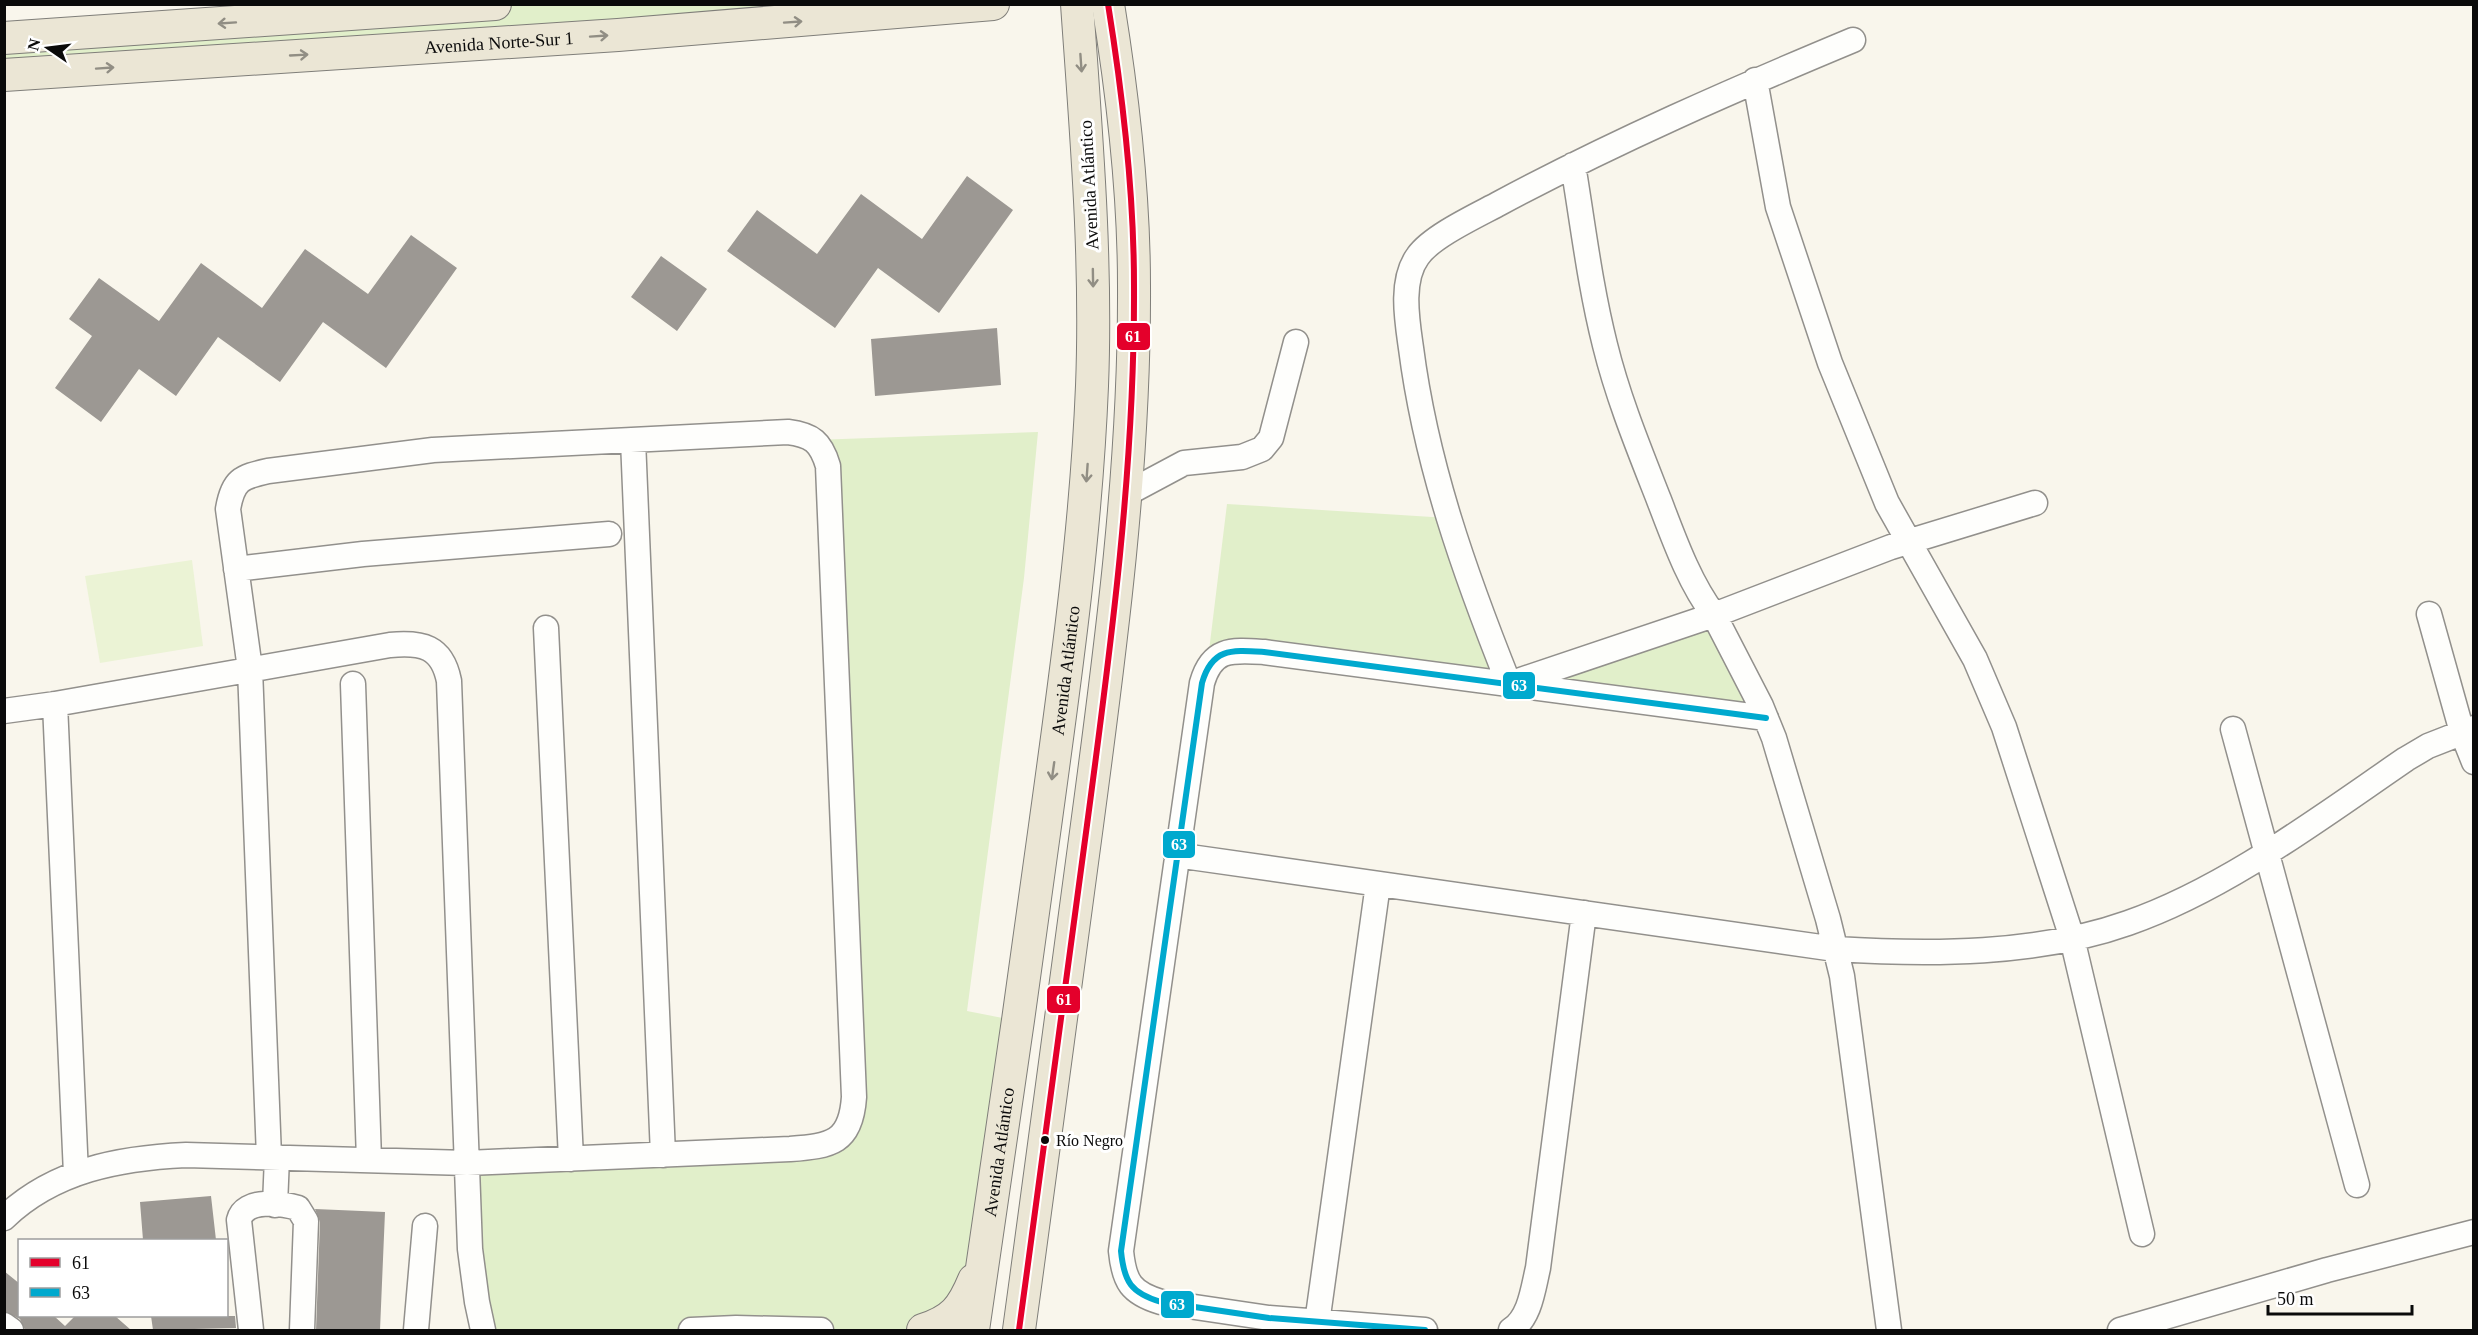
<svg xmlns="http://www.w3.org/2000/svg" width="2478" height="1335" font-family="'Times New Roman',serif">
<rect width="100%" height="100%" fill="#f9f6ec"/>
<path fill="#e1efca" d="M495 4 993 5 5 75V38Z
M1038 432 1024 578 967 1011 1018 1021 985 1251 923 1330H483L467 1163 790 1149 848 1128 828 466 814 440Z
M1227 504 1448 518 1480 611 1509 683 1714 615 1766 718 1264 652C1241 650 1222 648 1207 667Z"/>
<path fill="#ebf3d5" d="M192 560 203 646 100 663 85 576Z"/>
<path fill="#9c9893" d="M967 176 1013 210 939 313 878 268 835 328 727 251 757 210 817 254 861 194 922 239Z
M411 235 457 268 386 368 323 322 280 382 218 337 176 396 139 369 101 422 55 388 92 336 69 319 99 278 159 321 201 263 262 308 305 249 368 294Z
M661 256 707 289 677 331 631 297Z
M997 328 1001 385 875 396 871 339Z
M211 1196 216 1240H143L140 1202Z
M315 1209 385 1212 380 1330H316L320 1222Z
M4 1271 20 1284V1316H54L65 1326 75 1316H115L131 1330H25L20 1319 4 1311Z
M151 1316H235L236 1328 153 1330Z"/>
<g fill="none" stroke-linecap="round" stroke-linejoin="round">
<g stroke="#92908c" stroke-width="27">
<path id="minor" d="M1853 40C1733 90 1614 142 1500 203 1478 215 1432 236 1418 256 1400 280 1407 320 1411 348 1426 465 1465 574 1509 684L1714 615 1891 547 2035 503
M1755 80 1778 207 1830 363 1887 503 1975 659 2004 727 2072 938 2142 1234
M1573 165C1583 225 1590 286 1605 345 1618 398 1639 449 1659 500 1674 539 1689 582 1714 615L1761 706 1774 738 1828 919 1842 976 1889 1330
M633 440 663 1155
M1126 494 1184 463 1242 457 1262 449 1271 438 1296 342
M236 569 363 554 609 534
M2429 614 2462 732 2474 762
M546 628 571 1159
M353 684 369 1160
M55 704 76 1174
M4 711 55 704 390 645C422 642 442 646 449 681L470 1249 477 1302 483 1330
M2233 729 2357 1185
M1176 855 1835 949C1930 955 2038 955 2128 923 2226 889 2321 817 2406 759L2428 746 2474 728
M275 1205 277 1157
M4 1218C54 1170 120 1158 186 1155L467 1163 790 1149C831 1146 851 1143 854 1097L828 466C821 442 812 435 788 432L433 450 268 471C241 477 233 480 228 509L250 669 269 1157
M1317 1323 1378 884
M4 1325 11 1330
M251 1330 239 1220C244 1198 282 1203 298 1208L306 1221 302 1330
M416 1330 425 1226
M691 1330 736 1328 821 1330
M1425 1330 1269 1318 1161 1302C1131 1293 1124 1282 1121 1251L1202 683C1212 648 1231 650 1264 652L1766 718
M1511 1330C1530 1318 1533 1289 1538 1268L1584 913
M2120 1330 2327 1270 2474 1232"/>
</g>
<g stroke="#7f7e79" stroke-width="34">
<g id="major">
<path d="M4 38 495 4"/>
<path id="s1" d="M4 75 618 35 993 4"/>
<path d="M923 1330C953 1320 962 1309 974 1280"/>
<path id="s2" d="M973 1330C998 1163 1022 994 1045 826 1065 680 1086 534 1092 386 1097 259 1086 132 1077 4"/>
<path d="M1019 1330C1042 1162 1064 994 1087 825 1111 646 1135 466 1134 285 1134 191 1123 97 1108 4"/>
</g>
</g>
<use href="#minor" stroke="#fefefc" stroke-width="24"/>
<use href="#major" stroke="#ebe6d5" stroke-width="32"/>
<g stroke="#fff" stroke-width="10">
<path id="bus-1" d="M1019 1330C1042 1162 1064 994 1087 825 1111 646 1135 466 1134 285 1134 191 1123 97 1108 4"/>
</g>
<g stroke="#fff" stroke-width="10">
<path id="bus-2" d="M1425 1330 1269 1318 1161 1302C1131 1293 1124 1282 1121 1251L1202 683C1212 648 1231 650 1264 652L1766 718"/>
</g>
<use href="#bus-1" stroke="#e4002b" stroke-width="6"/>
<use href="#bus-2" stroke="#00a9ce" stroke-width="6"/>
</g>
<defs><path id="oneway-shaft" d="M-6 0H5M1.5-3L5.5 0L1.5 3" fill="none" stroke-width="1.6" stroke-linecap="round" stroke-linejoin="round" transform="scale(1.5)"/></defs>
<g stroke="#918e84">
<use href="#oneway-shaft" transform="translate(793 22) rotate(-4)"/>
<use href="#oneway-shaft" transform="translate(227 23) rotate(176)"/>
<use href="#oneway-shaft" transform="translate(599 36) rotate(-4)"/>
<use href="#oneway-shaft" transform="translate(299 55) rotate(-3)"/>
<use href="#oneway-shaft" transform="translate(1081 63) rotate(86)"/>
<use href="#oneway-shaft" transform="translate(105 68) rotate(-4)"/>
<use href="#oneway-shaft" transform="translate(1093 278) rotate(89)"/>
<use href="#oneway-shaft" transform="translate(1087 473) rotate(94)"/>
<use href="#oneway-shaft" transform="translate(1053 771) rotate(98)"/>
</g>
<circle fill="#0a0a0a" stroke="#fff" stroke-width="2" cx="1045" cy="1140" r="5"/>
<g text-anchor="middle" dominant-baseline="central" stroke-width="6" stroke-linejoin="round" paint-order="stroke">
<g font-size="16" fill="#0a0a0a" stroke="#fff" text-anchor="start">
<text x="1056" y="1140">Río Negro</text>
</g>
<g font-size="18" fill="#0a0a0a" stroke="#fff">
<text stroke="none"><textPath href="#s1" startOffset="496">Avenida Norte-Sur 1</textPath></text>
<text transform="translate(1089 185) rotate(-93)">Avenida Atlántico</text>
<text stroke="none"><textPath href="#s2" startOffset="666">Avenida Atlántico</textPath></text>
<text stroke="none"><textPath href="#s2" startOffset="180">Avenida Atlántico</textPath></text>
</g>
</g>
<g stroke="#fff" stroke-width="2">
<rect x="1116" y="322" width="35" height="29" rx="6" fill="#e4002b"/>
<rect x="1502" y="671" width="34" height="29" rx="6" fill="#00a9ce"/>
<rect x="1162" y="830" width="34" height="29" rx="6" fill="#00a9ce"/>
<rect x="1046" y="985" width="35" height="29" rx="6" fill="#e4002b"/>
<rect x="1160" y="1290" width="35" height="29" rx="6" fill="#00a9ce"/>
</g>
<g font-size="16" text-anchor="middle" font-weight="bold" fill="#fff">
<text x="1133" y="342">61</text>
<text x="1519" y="691">63</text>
<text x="1179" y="850">63</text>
<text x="1064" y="1005">61</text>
<text x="1177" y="1310">63</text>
</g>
<rect width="2478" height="1335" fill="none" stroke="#0a0a0a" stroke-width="12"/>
<rect x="18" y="1239" width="210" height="78" fill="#ffffff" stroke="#9d9d9d" stroke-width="1.5"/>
<rect x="30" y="1258" width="30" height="9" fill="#e4002b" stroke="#9d9d9d" stroke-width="1.5"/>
<text x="72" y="1269" font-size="18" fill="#0a0a0a">61</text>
<rect x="30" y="1288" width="30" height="9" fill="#00a9ce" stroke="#9d9d9d" stroke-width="1.5"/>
<text x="72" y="1299" font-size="18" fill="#0a0a0a">63</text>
<g transform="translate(48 48) rotate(284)" stroke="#ffffff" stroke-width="4.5" paint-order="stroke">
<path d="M0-4.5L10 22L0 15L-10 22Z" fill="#0a0a0a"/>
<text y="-9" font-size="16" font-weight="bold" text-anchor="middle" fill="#0a0a0a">N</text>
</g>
<path d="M2268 1305v9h144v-9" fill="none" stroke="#0a0a0a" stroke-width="3"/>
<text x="2277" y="1305" font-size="18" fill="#0a0a0a" stroke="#ffffff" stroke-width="4.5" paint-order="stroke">50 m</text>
</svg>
